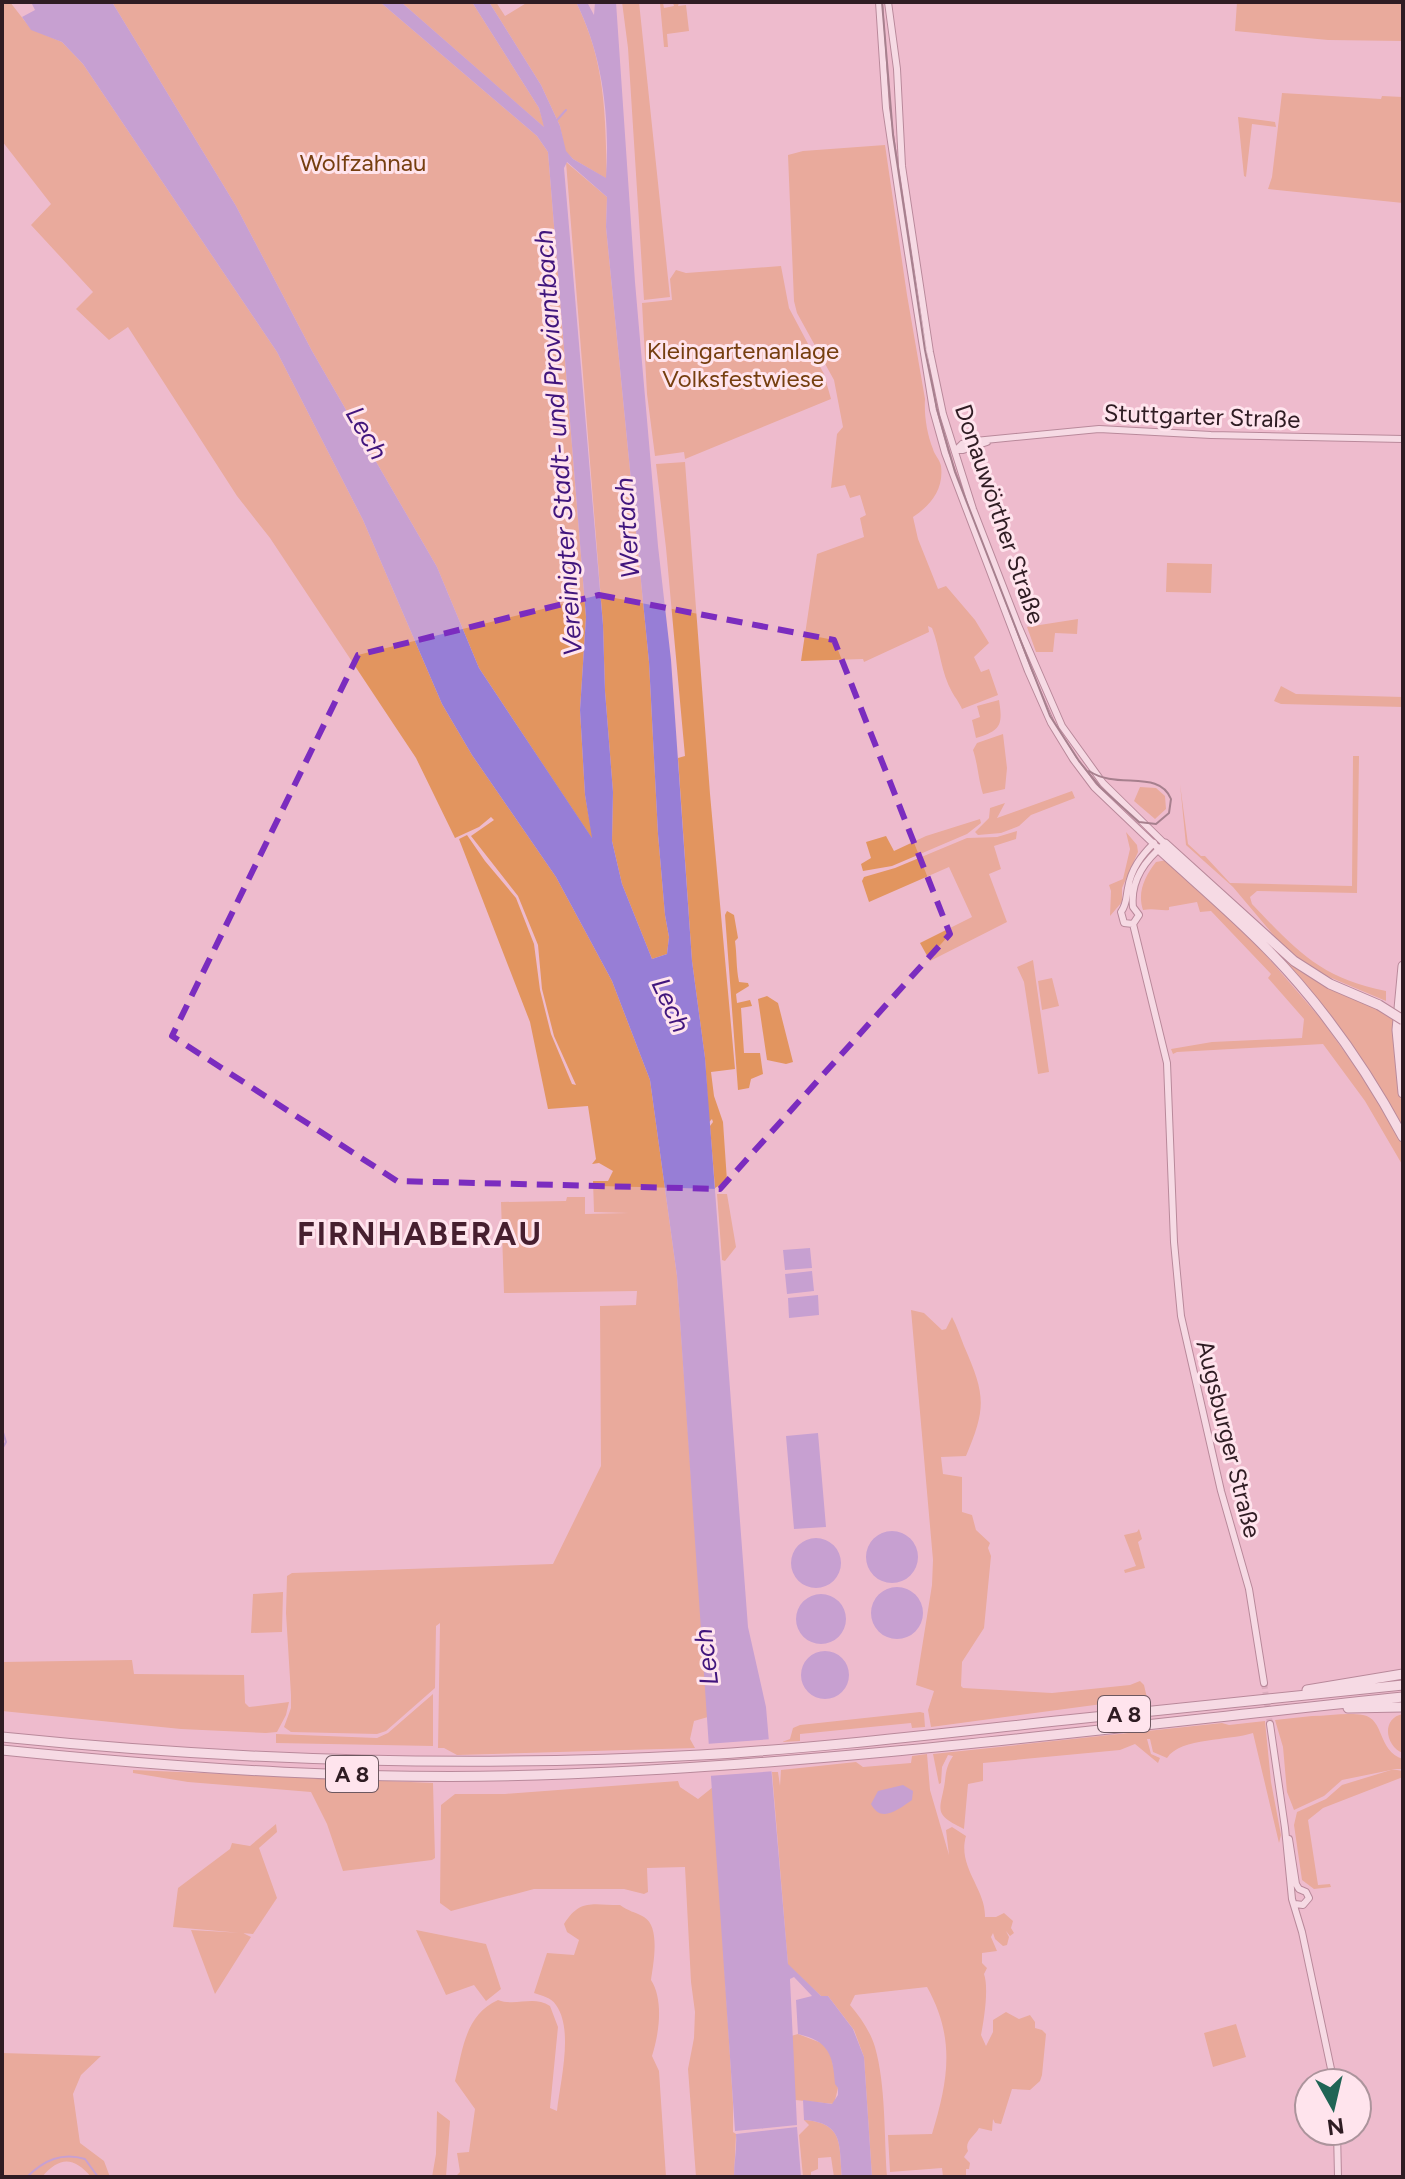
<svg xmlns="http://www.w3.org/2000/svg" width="1405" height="2179" font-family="Figtree,sans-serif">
<rect width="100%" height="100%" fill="#eebbcd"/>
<path fill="#e2955f" d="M2 2H10L31 29 62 42 83 64 277 352 363 520 442 704 472 755 556 877 612 981 650 1080 677 1276 708 1717 694 1721 690 1739 695 1748 457 1755 444 1748H438L440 1623 436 1626 435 1688 386 1731 377 1734 291 1732 284 1727 291 1708V1695L286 1613 287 1576 292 1573 553 1564 601 1466 600 1306 636 1305 637 1291 504 1293 501 1202 566 1201 567 1197H585V1214L629 1213 594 1212 593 1181H608L613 1171 599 1163 592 1164 596 1159 588 1106 548 1109 530 1022 459 839 467 835 485 861 516 898 534 944 540 990 551 1034 572 1084 576 1085 554 1036 542 989 538 945 518 896 471 836 494 820 491 817 479 827 455 838 416 758 270 538 237 496 128 327 109 340 76 309 93 292 31 225 51 204 2 141Z
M112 2H380L537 136 548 152 586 617 580 710 585 795 593 840 479 668 437 567 312 351 236 206Z
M401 2H472L539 108 545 128Z
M489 2H496L505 16 528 2H576C606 63 605 113 607 179L573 159 565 151 560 126 541 85Z
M622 2H639L670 297 644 300 628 48Z
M666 2H684L679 3 678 6 686 5 689 31 667 34 668 47H664L660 3H663L664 8 674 6 673 3Z
M1237 2H1403V41L1328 40 1235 31Z
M1282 93 1381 99 1382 96 1403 97V203L1268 189 1272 177Z
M1238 117 1275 122 1276 127 1252 124 1246 177 1244 176Z
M885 145 907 295 925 399C924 415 927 434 933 449 934 454 940 460 941 466 944 489 931 505 913 517L918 539 938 589 946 586 975 620 989 643 974 657 981 672 989 669 998 695 962 709C959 702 956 699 952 692 941 673 940 648 932 628L928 626 929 632 864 662 863 659 801 661 817 554 864 537 860 518 866 515 860 495 850 498 845 485 831 488 837 434 843 427 834 380 797 313 794 301 788 155 803 151Z
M566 162 607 197 606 227 649 662 658 834 665 915 669 937 667 954 652 959 622 884 612 841 613 792 605 691 603 625Z
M781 266 789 308 824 374 831 399 685 459 684 452 655 456 647 394 642 303 672 300 670 279 676 270 686 273Z
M685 462 710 794 735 1069 711 1072 714 1096 723 1122 727 1181 715 1188 710 1126 713 1122 712 1119 709 1122 705 1058 692 961 678 758 685 756 666 548 656 464Z
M1167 563 1212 564 1211 593 1166 592Z
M1078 619 1077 634 1055 633 1053 652H1036L1027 627Z
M1281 686 1296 694 1403 697V707L1281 704 1274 701Z
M999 700C1003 725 1001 731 976 738L972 720 980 717 977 706Z
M1003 734 1007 768 1005 789 983 794C978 778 978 765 973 750L977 743Z
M1353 756H1359L1357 893 1257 891 1250 897 1252 904C1296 950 1320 978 1386 991V1001L1315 971 1275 940 1276 938 1233 887 1186 845 1180 784 1188 844 1201 856H1205L1230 883 1352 886Z
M1140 787 1156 788 1165 796 1166 809 1155 819 1134 801Z
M1072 791 1075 798 1031 815 1019 826 1001 833 978 835 975 832 989 818 990 808 1005 803 997 818Z
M980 819 981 823 967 834 892 866 863 871 861 864 871 858 866 842 886 836 894 851 926 836Z
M1017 831 1016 839 994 846 1001 869 989 874 1007 922 930 961 920 943 972 917 949 867 869 902 862 881 864 877 895 868 967 838 997 837Z
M1126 832 1137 845 1138 852 1122 888V902L1110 916 1111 891 1109 885 1123 879 1130 849Z
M1167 860 1252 939 1321 1019 1372 1090 1403 1142V1166L1365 1101 1323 1044 1177 1052 1173 1054 1171 1049 1212 1042 1302 1038 1304 1019 1268 978 1271 974 1211 911 1200 912 1197 902 1169 907V910C1161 911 1154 908 1143 910 1137 892 1145 876 1156 862Z
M727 911 734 915 738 938 735 941C737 955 736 967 739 982L748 983 749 986 736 994 737 1003 750 1000 752 1006 741 1008 744 1053H760L763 1074 751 1079 749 1088 738 1090 725 915Z
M1272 946 1393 1018 1395 1064 1403 1111V1127L1381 1091 1270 947Z
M1033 960 1049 1072 1038 1074 1024 982 1017 967Z
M1052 978 1059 1006 1042 1010 1038 981Z
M767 996 778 1003 793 1062 786 1064 767 1060 758 999Z
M717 1194H727L736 1247 725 1261 722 1260Z
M911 1310 924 1313 942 1330 946 1329 952 1317C957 1326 960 1336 964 1346 985 1394 987 1407 966 1456L941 1457 943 1474 962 1477V1512L972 1515 976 1530 990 1543 988 1548 991 1556 984 1628 962 1662 961 1686 963 1688 1052 1693 1130 1685 1140 1681 1144 1685 1147 1698 931 1727 928 1710 934 1691 916 1685 932 1585 933 1560Z
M1139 1529 1142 1539 1138 1542 1145 1568 1125 1573 1124 1570 1136 1566 1124 1535 1137 1532Z
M283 1592 282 1632 251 1633 253 1594Z
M132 1660 134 1674 244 1675 245 1703 249 1707 289 1702 286 1715 277 1732 266 1733 181 1729 2 1711V1662Z
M433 1694V1746L276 1743V1734L377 1738 388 1733Z
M920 1712 924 1713 925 1727 912 1728 911 1723 800 1734V1741L782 1742 790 1739 793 1728 800 1725Z
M1403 1714V1753C1385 1746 1381 1718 1403 1714Z
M1312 1716C1328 1716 1347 1712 1363 1715 1385 1719 1377 1751 1403 1759V1769H1391L1403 1771V1777L1323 1808 1308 1820 1318 1885 1330 1884 1331 1887 1314 1889 1302 1880 1294 1825 1297 1812 1326 1799 1342 1785 1391 1770 1342 1780 1324 1796 1294 1810 1287 1792 1283 1747 1275 1720Z
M1265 1721 1271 1782 1281 1835 1279 1843 1253 1733C1230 1741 1181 1737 1167 1758L1153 1752 1150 1739H1147L1151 1754 1160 1758 1158 1763 1135 1744 1120 1750 983 1763V1781L968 1784 964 1829C931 1813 941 1810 945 1781 946 1771 947 1765 953 1756L948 1755 942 1767 941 1783 939 1784 933 1754 1222 1723 1229 1725Z
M927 1754 930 1790 949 1855 946 1830 952 1827 966 1836C957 1867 986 1889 985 1917H996L1004 1913 1013 1921 1011 1928 1014 1933 1010 1936 1006 1931 1009 1937 1007 1945 1003 1946 995 1939 993 1933 991 1937 997 1951 982 1953V1963L987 1968 984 1974C989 1988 984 2020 981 2035L986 2046 993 2032V2020L1006 2012 1019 2019 1030 2015 1035 2022V2028L1042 2030 1046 2034 1042 2075 1040 2081 1030 2090 1012 2089 1001 2124 995 2123 993 2119 992 2131 979 2128C975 2136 964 2141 968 2151L964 2157 970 2163 969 2169H966V2177H943L942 2168 890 2172 888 2135 932 2134C948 2081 956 2039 927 1987L855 1995 850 2005C861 2018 870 2031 875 2047 886 2086 884 2136 887 2177H872L864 2057 854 2030 828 1996H821L788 1965 772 1772H778L780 1786 781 1770 856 1762 863 1767 911 1763 912 1756Z
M133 1770 433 1783 435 1858 432 1860 343 1871 327 1824 311 1792 188 1782 133 1773Z
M678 1781 680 1787 698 1799 713 1787 733 2103V2132L736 2134 734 2177H696L688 2069 694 2038 695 2012 691 1982 685 1867 647 1868 648 1892 644 1894 624 1889H534L451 1911 440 1903 441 1805 455 1794H505Z
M276 1824 277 1832 259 1848 277 1898 253 1934 173 1927 178 1888 230 1849 232 1843 250 1846Z
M620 1905C628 1911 635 1912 644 1917 661 1927 653 1965 651 1980 664 2000 659 2034 652 2056L659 2071 666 2177H455L460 2172 457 2153 469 2152 475 2109 455 2081C463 2049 465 2015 498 2000 516 2007 533 1995 550 2006L558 2027 550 2108 557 2111C560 2082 574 2030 556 2005 551 1997 542 1996 534 1993L547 1953 574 1955 579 1940 567 1932 564 1924C580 1898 593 1905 620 1905Z
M191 1930 243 1933 251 1937 215 1994Z
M416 1930 486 1944 501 1989 486 2001 474 1985 446 1995Z
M1236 2024 1246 2057 1213 2067 1204 2033Z
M798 2034 824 2044 831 2056 838 2088 834 2104 795 2100 791 2036Z
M2 2053 101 2056 81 2075 73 2094 80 2143 104 2161 110 2177H91C74 2157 60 2156 42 2177H2Z
M437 2111 450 2121 446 2177H432L436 2154Z
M804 2120C844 2123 839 2144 842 2177H834L831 2157 818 2158V2169L811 2172V2177H803L799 2135 809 2125Z"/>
<path fill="#977ed6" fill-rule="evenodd" d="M31 2H112L236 206 312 351 437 567 479 668 592 838 585 795 580 710 586 617 548 152 537 136 380 2H401L544 127 539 108 472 2H489L541 85 560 126 566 151 573 159 606 178C610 118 603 56 576 2H587L594 15 595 2H616L635 282 658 546 671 660 692 961 705 1058 748 1627 766 1707 788 1964 821 1996H828L853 2029 864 2057 872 2177H842C839 2144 844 2123 804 2120L803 2100 832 2104 838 2095V2088L835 2084C833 2055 829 2041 798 2034L796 2000 812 1996 794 1977 790 1979 797 2125 735 2131 677 1276 650 1080 612 981 556 877 472 755 442 704 363 520 277 352 83 64 62 42 31 30 22 17 35 10ZM567 162 607 197 606 227 649 662 658 834 665 915 669 937 667 954 652 959 622 884 612 841 613 792 605 691 603 625 564 168Z
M810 1248 812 1268 785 1270 783 1250Z
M812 1271 814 1291 787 1294 785 1274Z
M818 1295 819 1315 789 1318 788 1298Z
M818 1433 826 1527 794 1529 786 1436Z
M866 1557a26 26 0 1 1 52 0a26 26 0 1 1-52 0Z
M791 1563a25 25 0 1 1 50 0a25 25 0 1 1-50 0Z
M871 1613a26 26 0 1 1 52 0a26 26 0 1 1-52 0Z
M796 1619a25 25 0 1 1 50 0a25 25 0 1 1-50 0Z
M801 1675a24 24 0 1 1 48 0a24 24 0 1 1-48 0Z
M903 1785 913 1791 912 1800C899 1809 881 1824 871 1804L878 1791Z
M797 2127 801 2177H734C734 2162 737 2149 736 2134Z"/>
<path fill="#eebbcd" d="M773 1739 776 1771 708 1776 706 1744Z"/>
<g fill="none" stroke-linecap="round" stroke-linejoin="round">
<path stroke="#977ed6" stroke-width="2" d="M557 120 566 110
M2 1429 6 1442 2 1449
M27 2177C44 2160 62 2152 85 2159L98 2177"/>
<path stroke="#c89bab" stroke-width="6" stroke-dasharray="6 3" stroke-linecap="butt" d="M1264 1683 1270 1724"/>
<g stroke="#784c5d" stroke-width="8">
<path id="secondary" d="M879 2 886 108 901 209 933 410 945 453 1028 671 1051 723 1073 759 1094 787 1159 849
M888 2 897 69 902 166 930 352 943 414 973 509 1018 625 1062 726 1103 783 1165 844C1145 860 1130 880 1133 907L1139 915 1133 924
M956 450 962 444 975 441 1099 429 1211 435 1403 439
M956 450H963L987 442
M1133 924 1167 1063 1174 1242 1181 1316 1221 1491 1249 1589 1264 1683
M1133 924 1124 923 1121 912C1127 904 1126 897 1128 888 1131 869 1141 856 1154 843
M1270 1724 1285 1828 1292 1899 1302 1932 1334 2083
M1289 1839 1296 1884 1299 1889 1306 1892 1309 1898 1303 1905 1295 1904
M1337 2131 1338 2177"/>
</g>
<g stroke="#784c5d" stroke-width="11">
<path id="highway" d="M1165 844 1294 961 1330 984 1379 1005
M1159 849C1195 882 1233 914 1267 949 1320 1003 1367 1070 1403 1137
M1403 966 1397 1030 1403 1093
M1307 1690 1403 1674
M1348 1708 1403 1707
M2 1737C237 1761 464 1768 700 1755 822 1748 944 1733 1066 1720 1178 1708 1291 1697 1403 1685
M2 1750C189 1769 378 1782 566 1774 846 1763 1125 1726 1403 1697"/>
</g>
<use href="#secondary" stroke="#fff" stroke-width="6"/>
<use href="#highway" stroke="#fff" stroke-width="9"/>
<path stroke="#513942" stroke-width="2" d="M882 2 893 135 925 350 937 409 955 472 1050 716 1079 761 1100 787 1139 822 1156 824 1169 813 1171 799C1159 769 1117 790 1089 771"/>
<g stroke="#784c5d" stroke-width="11" stroke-linecap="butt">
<path id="highway-bridge" d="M1379 1005 1403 1020"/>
</g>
<use href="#highway-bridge" stroke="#fff" stroke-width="9"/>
</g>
<path d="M0 0H1405V2179H0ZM599 595 834 640 950 934 720 1189 397 1181 172 1036 358 655Z" fill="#eebbcd" fill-opacity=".55" fill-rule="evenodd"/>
<path fill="none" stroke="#7b2cbf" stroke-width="6" stroke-dasharray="16 10" stroke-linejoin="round" d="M599 595 834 640 950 934 720 1189 397 1181 172 1036 358 655Z"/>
<g text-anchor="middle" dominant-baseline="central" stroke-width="6" stroke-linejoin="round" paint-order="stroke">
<g fill="#ffe4ed" stroke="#6d5860" stroke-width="2">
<rect x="1098" y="1696" width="52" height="36" rx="6"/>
<rect x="326" y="1756" width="52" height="36" rx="6"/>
</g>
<g font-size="22" font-weight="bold" fill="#2f1c23">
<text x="1124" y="1714">A 8</text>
<text x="352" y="1774">A 8</text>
</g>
<g font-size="24" fill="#763f10" stroke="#ffe4ed">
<text x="363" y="162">Wolfzahnau</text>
<text x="743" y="350">Kleingartenanlage<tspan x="743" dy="28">Volksfestwiese</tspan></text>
</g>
<g font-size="24" fill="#2f1c23" stroke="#ffe4ed">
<text transform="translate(1202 416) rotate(2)">Stuttgarter Straße</text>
<text transform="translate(1000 514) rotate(71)">Donauwörther Straße</text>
<text transform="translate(1229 1439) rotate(76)">Augsburger Straße</text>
</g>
<g font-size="26" font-style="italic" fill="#41157d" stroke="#ffe4ed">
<text transform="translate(367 433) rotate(60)">Lech</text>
<text transform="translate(558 443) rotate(-94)">Vereinigter Stadt- und Proviantbach</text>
<text transform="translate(627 528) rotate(-94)">Wertach</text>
<text transform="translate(671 1005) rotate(65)">Lech</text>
<text transform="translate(706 1657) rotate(-97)">Lech</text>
</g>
<g font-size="32" font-weight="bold" letter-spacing="2" fill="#461f2f" stroke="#ffe4ed">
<text x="420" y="1234">FIRNHABERAU</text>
</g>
</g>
<rect width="1405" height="2179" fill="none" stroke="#2f1c23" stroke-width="8"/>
<g transform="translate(1333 2107) rotate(172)"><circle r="38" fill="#ffe4ed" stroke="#ac949c" stroke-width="2"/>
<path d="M0-6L14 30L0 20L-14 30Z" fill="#206455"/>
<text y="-12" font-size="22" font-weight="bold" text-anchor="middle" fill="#2f1c23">N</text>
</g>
</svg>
